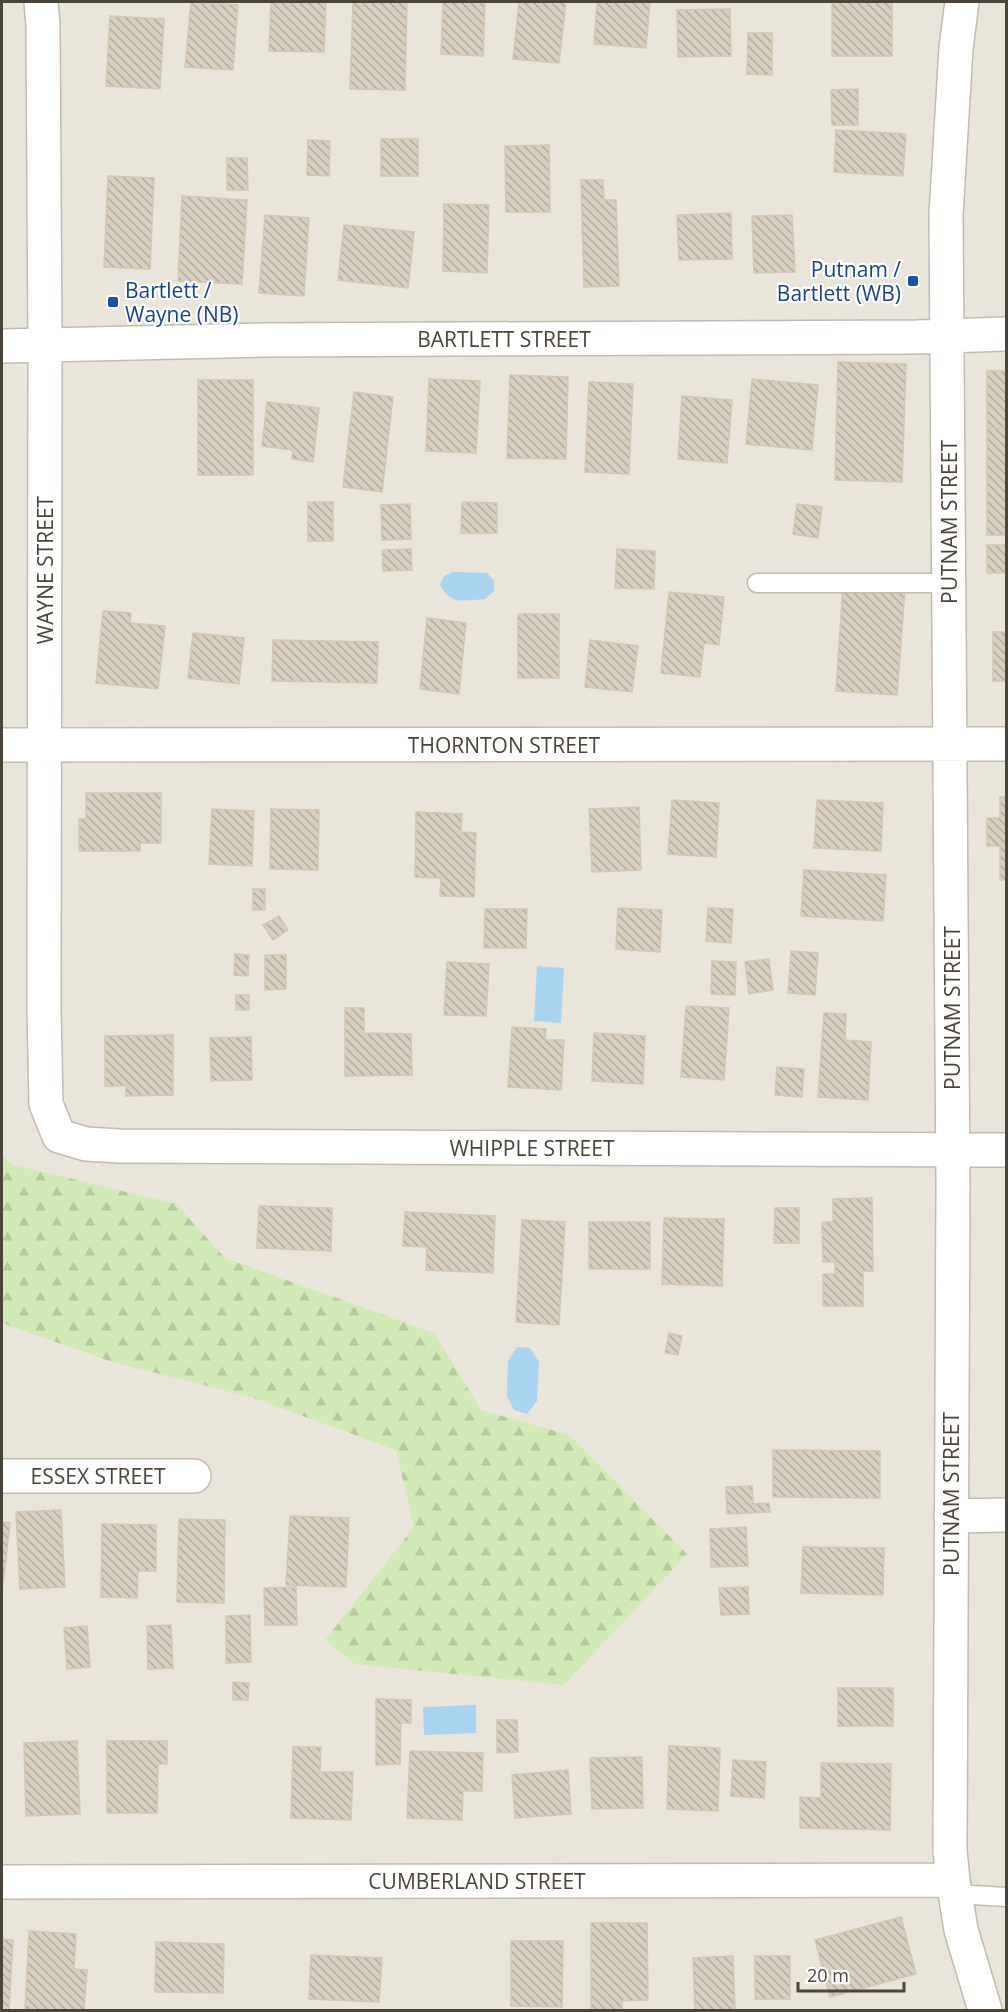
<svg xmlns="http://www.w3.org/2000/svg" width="1008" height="2012" font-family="'Open Sans',sans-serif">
<defs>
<pattern id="forest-firs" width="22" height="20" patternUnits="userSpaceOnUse" patternTransform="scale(1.5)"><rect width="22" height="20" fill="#d2eab5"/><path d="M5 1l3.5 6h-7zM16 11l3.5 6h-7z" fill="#b6ca9c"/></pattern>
<pattern id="building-back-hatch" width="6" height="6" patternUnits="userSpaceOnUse" patternTransform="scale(1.5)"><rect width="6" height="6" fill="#d8cfc1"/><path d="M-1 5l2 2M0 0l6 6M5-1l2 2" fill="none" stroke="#b1aa9e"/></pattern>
</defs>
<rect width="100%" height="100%" fill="#f6f3ec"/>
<path fill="#eae5da" d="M2 2H1006V2010H2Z"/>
<path fill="url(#forest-firs)" d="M2 1155 11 1164 176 1204 225 1258 434 1333 481 1410 570 1435 687 1554 564 1685 355 1664 325 1640 414 1527 396 1450 251 1397 112 1362 2 1323Z"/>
<path fill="#a9d4f2" d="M453 572 487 573 494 581V591L485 599C465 600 451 606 440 585L444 576Z
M537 966 564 968 561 1023 534 1021Z
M517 1347 530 1348 539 1362 537 1401 527 1414 514 1410 507 1396 508 1361Z
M476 1705V1733L424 1735 423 1707Z"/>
<path fill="url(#building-back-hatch)" stroke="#d3c7b4" stroke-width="1.5" d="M191 2 238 5 233 70 185 67Z
M271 2H326L324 52 269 51Z
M353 2H407L405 90 350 89Z
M443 2H485L483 56 441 54Z
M519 2H566L559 63 513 59Z
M597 2H650L646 48 594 44Z
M832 2H892V56H832Z
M730 9 731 56 678 57 677 10Z
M110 16 164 19 160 89 106 86Z
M748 33H772V75L747 74Z
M858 89V125H832L831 90Z
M836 130 906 134 903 176 834 172Z
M381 139H418V176H381Z
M308 140 330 141 329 176 307 175Z
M549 145 550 212H506L505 146Z
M227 158H247L248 190H227Z
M108 176 154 178 150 269 104 267Z
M581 180H603L604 200H616L619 286 584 287Z
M182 196 247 200 242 284 178 281Z
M444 204 489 205 487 273 443 271Z
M731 213 732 259 679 260 677 215Z
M265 215 309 218 304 296 259 293Z
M792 215 795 272 754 273 752 216Z
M344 225 414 232 408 288 338 280Z
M838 362 906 364 902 482 835 480Z
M987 371H1006V428H987Z
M510 375 568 377 566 459 507 458Z
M429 379 480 381 476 453 426 451Z
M752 379 818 385 812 450 746 444Z
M198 380H253V475H198Z
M589 382 633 384 629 474 585 472Z
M354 392 393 397 382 492 343 487Z
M682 396 732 400 727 463 678 459Z
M267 402 319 408 313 462 292 459 293 450 262 446Z
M987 428H1006V535H987Z
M308 502H333V541H308Z
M462 502 497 503V533H461Z
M410 504 411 539 382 540 381 505Z
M797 504 822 507 818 538 793 534Z
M987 545H1006V573H987Z
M411 549 412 570 383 571 382 550Z
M617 549 655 551 654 589 615 588Z
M843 585 905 590 897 695 836 691Z
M669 592 724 597 719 645 704 643 700 677 661 673Z
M103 611 131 613 130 623 165 626 158 689 96 683Z
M518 614H559V678H518Z
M427 618 466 623 459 694 420 689Z
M993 632H1006V681H993Z
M193 633 244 638 239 684 188 678Z
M273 640 378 642 377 683 272 681Z
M590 640 638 646 632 692 585 687Z
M86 793H161V843H140V851H79V819H86Z
M1000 797H1006V880H1000V846H987V818H1000Z
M672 800 719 803 716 857 668 854Z
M817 800 883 803 881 851 814 848Z
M639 807 641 870 592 872 589 809Z
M212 809 254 811 252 866 209 864Z
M271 809 319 810 318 870 270 869Z
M416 812 462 814 461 832 476 833 474 897 440 896 441 878 415 877Z
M804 870 886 875 883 921 801 916Z
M253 889H265V910H253Z
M618 908 662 910 660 952 616 949Z
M708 908 733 909 731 943 706 941Z
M485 909H527L526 948H484Z
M279 916 288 930 273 940 263 925Z
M791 951 818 953 815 995 788 993Z
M235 954 249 955 248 976 234 975Z
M265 955H286V989L265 990Z
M769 959 773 990 749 994 745 962Z
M712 961 736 962 735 995 711 994Z
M447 962 489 964 486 1016 444 1015Z
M236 995H249V1010H236Z
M686 1006 729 1008 724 1080 681 1077Z
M345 1008H364V1033L411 1034 412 1075 345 1076Z
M824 1013 846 1014 845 1040 871 1042 868 1100 818 1097Z
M512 1027 546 1029 545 1040H564L561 1090 508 1087Z
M594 1033 645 1036 643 1084 592 1081Z
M173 1035V1095L126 1096V1086H105V1036Z
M251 1037 252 1080 211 1081 210 1038Z
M777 1067 804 1069 802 1097 775 1095Z
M872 1198 873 1271H863V1306H823V1274H835V1262H823L822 1222H833V1199Z
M259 1206 332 1208 331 1251 257 1248Z
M775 1208H799V1243H774Z
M405 1212 495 1216 493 1273 426 1270 427 1247 403 1246Z
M664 1218 724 1219 722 1286 662 1284Z
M522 1220 565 1222 559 1325 516 1322Z
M589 1222H650V1269H589Z
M669 1333 682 1336 678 1355 665 1353Z
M773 1450 880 1451V1498L773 1497Z
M752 1486 753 1504 769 1503 770 1512 727 1514 726 1487Z
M61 1510 65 1587 20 1589 16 1512Z
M290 1516 349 1518 346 1587 286 1585Z
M179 1519 225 1520 224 1603 177 1602Z
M2 1522 10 1523 3 1585H2Z
M102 1524 156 1525V1571H138L137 1598 101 1597Z
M746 1527 748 1566 711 1567 710 1529Z
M803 1547 884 1548 883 1595 801 1593Z
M296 1587 297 1625H265L264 1588Z
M748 1587 749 1614 721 1615 719 1588Z
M250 1615 251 1662 226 1663V1616Z
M171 1625 173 1668 148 1669 147 1626Z
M87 1626 90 1667 67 1669 64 1628Z
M233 1682 249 1683 248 1700H233Z
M838 1688H893V1726H838Z
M376 1699 411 1700V1723H401L400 1764 376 1765Z
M497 1720H517L518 1752 497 1753Z
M77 1741 80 1814 26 1816 24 1743Z
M107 1741H167V1764H158L157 1813H107Z
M669 1746 720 1748 718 1811 667 1809Z
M293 1747H321L320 1772H353L351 1820 291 1818Z
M410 1751 483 1753 482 1791H463L462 1820 407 1818Z
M642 1757 643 1808 592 1809 590 1758Z
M733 1760 766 1762 764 1798 731 1796Z
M821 1763 891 1764 890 1830 800 1828V1797L821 1798Z
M568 1770 571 1814 515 1818 512 1775Z
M901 1917 916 1974 830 1997 815 1940Z
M591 1923H647L648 2000 622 2001V2010H591Z
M29 1931 76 1934 74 1969 87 1970 84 2010H25Z
M2 1939 13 1940 9 2010H2Z
M511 1941H563L562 2007 511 2006Z
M156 1942 224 1944 223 1993 155 1992Z
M311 1955 382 1958 379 2002 309 1999Z
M733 1956 735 2010H695L693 1958Z
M755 1956H790V1999H755Z"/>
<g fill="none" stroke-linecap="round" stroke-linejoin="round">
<g stroke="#c2bbae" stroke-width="21">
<path id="lane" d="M757 583H949
M955 1894 1006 1897"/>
</g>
<g stroke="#c2bbae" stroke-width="36">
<path id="street" d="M41 2 43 25 45 346 44 1008 46 1104 59 1136 86 1144 119 1146 1006 1150
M962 2 956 48 946 215 953 1185 950 1851 953 1880 961 1930 985 2010
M2 346 263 340 916 337 1006 334
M2 745 1006 744
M2 1476H194
M951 1516 1006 1515
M2 1882 953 1880"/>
</g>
<use href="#lane" stroke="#fff" stroke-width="18"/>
<use href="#street" stroke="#fff" stroke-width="33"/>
</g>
<g fill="#1a4fb4" stroke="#fff" stroke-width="2">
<rect x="907" y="275" width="12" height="12" rx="3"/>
<rect x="107" y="296" width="12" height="12" rx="3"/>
</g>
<g text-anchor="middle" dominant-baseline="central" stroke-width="4.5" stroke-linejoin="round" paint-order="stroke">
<g font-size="21" fill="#164399" stroke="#fff" text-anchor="end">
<text x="901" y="269">Putnam /<tspan x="901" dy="24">Bartlett (WB)</tspan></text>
<text x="125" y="290" text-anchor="start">Bartlett /<tspan x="125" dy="24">Wayne (NB)</tspan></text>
</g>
<g font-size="21" fill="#4b4439" stroke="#fff">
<text x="504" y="339">BARTLETT STREET</text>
<text transform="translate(949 522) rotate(-90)">PUTNAM STREET</text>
<text transform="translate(45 570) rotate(-90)">WAYNE STREET</text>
<text x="504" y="745">THORNTON STREET</text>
<text transform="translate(952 1008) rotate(-90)">PUTNAM STREET</text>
<text x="532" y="1148">WHIPPLE STREET</text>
<text x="98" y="1476">ESSEX STREET</text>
<text transform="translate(951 1494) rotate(-90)">PUTNAM STREET</text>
<text x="477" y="1881">CUMBERLAND STREET</text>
</g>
</g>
<rect width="1008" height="2012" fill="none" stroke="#4b4439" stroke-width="6"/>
<path d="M798 1982v9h106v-9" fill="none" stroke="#4b4439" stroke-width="3"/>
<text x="807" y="1982" font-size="18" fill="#4b4439" stroke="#ffffff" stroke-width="4.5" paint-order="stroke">20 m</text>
</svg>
